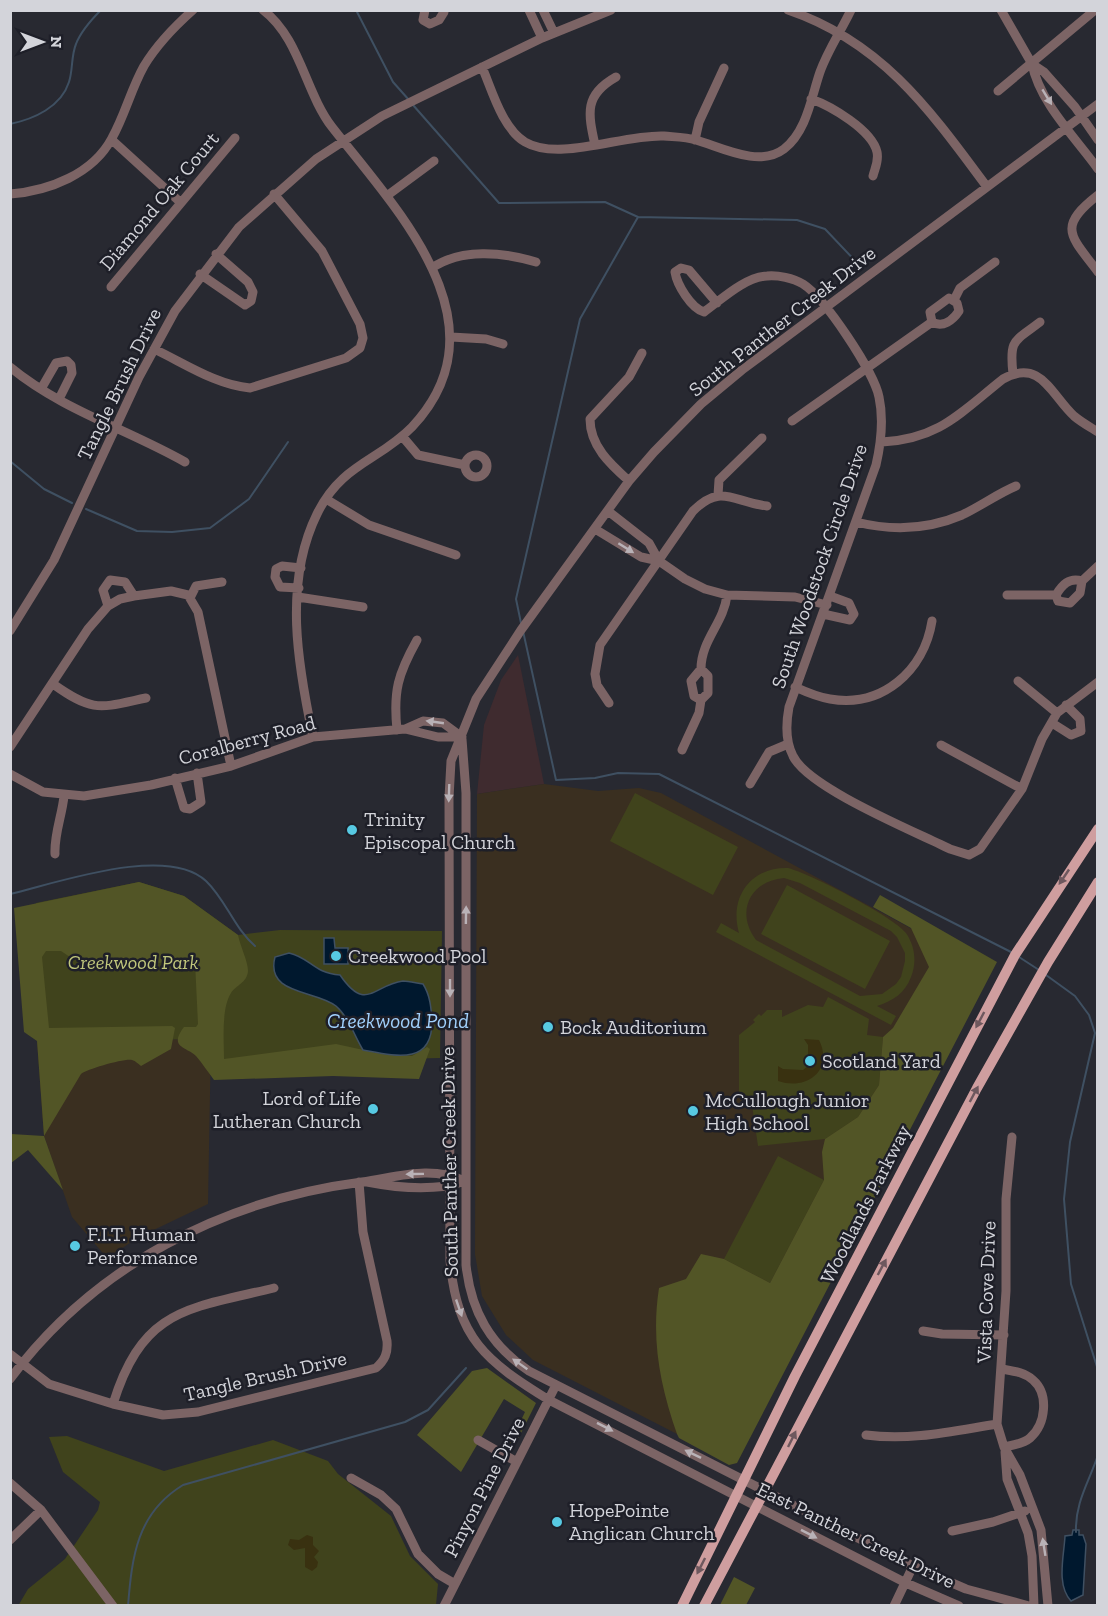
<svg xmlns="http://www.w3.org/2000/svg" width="1108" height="1616" font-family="'Zilla Slab',serif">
<rect width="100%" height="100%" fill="#282931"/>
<path fill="#3f2b2f" d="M518 655 544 784 477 794 484 725 501 680Z"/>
<path fill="#3a2f20" d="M544 784 598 791 639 788 661 793 984 968 703 1382 677 1434 533 1360 506 1335 482 1296 475 1254 477 794Z
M211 1039 208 1204 139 1237 107 1258 72 1217 44 1136 37 1041Z"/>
<path fill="#40431c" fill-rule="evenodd" d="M635 793 738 847 713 895 610 841Z
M788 868C809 873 894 917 906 933 915 946 917 962 911 977 905 993 893 1001 877 1006L896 1016 891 1025 716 932 721 923 739 933C729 898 750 867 788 868ZM784 878 800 883 891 931 897 937 905 953V961L901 977 896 984 882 994 860 996 756 940C735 912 750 881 784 878Z
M139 882 184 896 238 935 280 930 442 931 440 1058 316 1061 211 1070V1039L44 1041 36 903Z
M787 885 890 941 865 989 761 934Z
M828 997 869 1019 867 1035 883 1037 879 1085 858 1117 825 1139 758 1146 751 1098 739 1097V1035L755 1022 753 1020 759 1014 761 1016 767 1010H782V1017L808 1005 823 1007Z
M778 1156 824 1180 770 1283 724 1259Z
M67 1436 164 1471 273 1440 328 1461 338 1474 391 1516 410 1556 438 1584 436 1605 18 1606 28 1589 65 1559 98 1510 100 1502 63 1472 49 1437Z"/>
<path fill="#525526" d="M139 882 184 896 238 935C240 946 248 961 248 971 247 983 236 985 231 993 221 1009 224 1041 224 1059L336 1044 382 1054 412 1056 427 1047 430 1049 419 1079 333 1076 214 1080C208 1072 202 1063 196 1056 187 1047 168 1048 184 1027H196L198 1024 195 962 147 963 123 958 102 965 73 959 61 951H46L42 957 49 1028 172 1026 175 1028 171 1049 141 1066C138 1064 136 1061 132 1060 125 1058 87 1069 81 1074L44 1136 63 1190 28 1150 11 1163V1134L44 1136 37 1041 24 1032 14 908Z
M880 895 997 962 737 1463 729 1465 679 1438 677 1434C660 1385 651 1340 659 1288L686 1279 701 1254 724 1259 770 1283 824 1180 822 1152 825 1139 858 1117 879 1085 883 1037 893 1028 929 967 911 928 873 907Z
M487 1368 536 1403 512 1451 508 1447 525 1412 504 1399 461 1472 417 1435 472 1371Z
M734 1577 755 1588 746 1605H720Z"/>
<path fill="#393110" d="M804 1039 819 1040C834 1070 807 1091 778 1081V1066L783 1069 803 1070 808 1066V1045Z
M307 1535 313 1537V1545L319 1551 314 1557 318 1562 317 1567 312 1571 305 1567V1548L294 1550 288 1545 290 1539 299 1540Z"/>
<path fill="#00182e" stroke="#3f5062" stroke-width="1.5" d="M324 938H334L335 948H348V964H324Z
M289 953C311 958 313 973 340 975 366 1013 373 985 403 981 409 981 416 983 423 984 430 995 431 1007 432 1020 433 1066 395 1056 363 1050 355 1037 348 1016 336 1006 316 990 265 995 275 957Z
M1073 1530H1079V1535H1083L1086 1544 1083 1595 1071 1601C1056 1585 1064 1556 1065 1536L1072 1535Z"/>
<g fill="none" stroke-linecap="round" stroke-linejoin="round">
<path stroke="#3f5062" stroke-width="2" d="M356 10 393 82 409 100
M413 105 499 203 605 202 638 217
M10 124C34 119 61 107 69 82 73 70 71 56 76 44 81 31 90 21 101 10
M10 461 44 489 72 503
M86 509 137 531 172 532 210 528 249 499 288 442
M521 623 516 599 580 319 638 217 797 220 825 229 861 267
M523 631 556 780 595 778 618 773 659 774 1011 952
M10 894C57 883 167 844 206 881 226 900 234 928 255 946
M1019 957 1039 970
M1046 975 1075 996 1089 1015 1095 1033 1070 1142 1064 1199 1071 1284 1098 1370
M1076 1532C1075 1502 1089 1482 1098 1455
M128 1606C132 1556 137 1513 183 1485L405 1422 428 1410 466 1368"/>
<path stroke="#7c6465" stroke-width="9" d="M263 10C300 38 305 92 332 127 396 209 509 324 412 427 379 461 341 464 317 514 283 583 298 666 313 737
M425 10 423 20 430 24 439 20 444 12
M529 10 542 38
M543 10 554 33
M788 10C882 42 930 110 987 187
M1001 10 1032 64 1044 72 1075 107 1098 140
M1032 64C1040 103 1075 137 1098 169
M482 67C492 90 502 128 525 142 559 162 624 134 664 136 675 137 686 137 696 140 721 147 759 168 784 149 807 131 811 98 820 72 828 50 841 31 851 10
M998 91 1095 10
M811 99C831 106 872 130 877 152 879 161 875 168 873 176
M112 140 180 202
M695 140 699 122 724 68
M595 145C588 113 584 95 616 77
M10 194C49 191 93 174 112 138 125 115 131 89 144 66 156 46 175 26 193 10
M388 195 434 161
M1098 195C1057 227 1070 235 1098 272
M432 268C461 248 503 252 536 262
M200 274 245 305 251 301 253 292 248 282 216 254
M111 287 235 138
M949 298 957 303 959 311C953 320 943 328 932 322L930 312Z
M954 300 960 288 995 262
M717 303 689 270 681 268 675 272C677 285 691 308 704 312 722 299 745 277 767 276 778 275 793 278 803 284 825 298 874 372 879 397 884 420 881 443 876 465L789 707C786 723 785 741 793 756 808 788 916 832 950 849L969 855 980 849 1022 789 1042 739 1057 713 1098 682
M451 337 486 339 503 344
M154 349C184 363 216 385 250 388L346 358 360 348 363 338 360 324 322 251 274 194
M10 367C62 410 127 429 185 462
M1013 374C1009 339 1014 342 1040 322
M41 389 56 363 67 361 71 365 72 373 59 399
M792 421 932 322
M402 436 418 455 465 465
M882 442C939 439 960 413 1003 379 1041 358 1051 395 1074 416 1081 422 1090 427 1098 432
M465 466a11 11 0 1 1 22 0a11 11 0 1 1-22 0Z
M629 481C610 464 590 446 590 419L629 377 642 353
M718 495 719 480 762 438
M326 499 369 525 456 555
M608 511 649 543 659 561 685 579 705 589 727 595 795 597 827 605
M856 522C892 531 927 530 962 515 981 506 997 494 1016 486
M595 529 641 557 659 561
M1082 581C1069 577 1062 585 1056 595L1058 601 1070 603 1080 593 1082 581 1098 566
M299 588 280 587 275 577 276 569 282 566 301 568
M1007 595H1056
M298 597 363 607
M190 598 196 586 222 582
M108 606 103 590 110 580 125 582 134 596
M823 614 850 620 854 614 849 603 830 596
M10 631 54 560 139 377 175 311 239 227 316 159 382 116 542 38 611 10
M701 669C701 640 724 623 727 595
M1018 681 1057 713
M53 684C94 713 99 708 146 698
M795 687C806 692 817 697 830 699 882 708 924 671 932 621
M609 703 597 685 595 674 600 645 693 511C721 483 733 502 767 506
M1052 723 1071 735 1081 731 1080 719 1066 705
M405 729 438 737H462
M397 730C393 691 398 674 417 640
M462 739 466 793V1265C471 1311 490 1345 529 1371L913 1566 966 1589 1029 1606
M941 745 1022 789
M10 747 88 629 108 606 120 599 134 596 171 591 188 595 198 612 231 766
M682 750 699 713 701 700 708 693V676L701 669 691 681 694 696 701 700
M10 774 43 792 84 796 151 785 231 766 313 737 405 729 423 721 443 723 462 737
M175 778 184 808 190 809 201 802 197 773
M750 784 769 752 788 744
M55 854C54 834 62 816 64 796
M1012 1137 1006 1199V1291L997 1424 1004 1447 1020 1475 1041 1530 1048 1606
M367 1182C398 1188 435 1192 465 1181
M923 1331 942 1334 1004 1335
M10 1354 49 1384 113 1404 163 1415 198 1412 376 1368C385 1360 388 1353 387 1341L363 1232 359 1182
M1002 1369C1013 1371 1024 1372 1033 1380 1049 1394 1046 1424 1030 1438 1023 1444 1013 1445 1004 1447
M10 1379C95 1265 223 1200 362 1182 398 1177 430 1165 465 1181
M113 1404C143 1308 187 1309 274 1288
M866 1435C911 1441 953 1431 997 1424
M478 1440 517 1462
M1005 1452 1007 1479 1028 1533 1032 1556 1034 1606
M351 1478 381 1495 396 1509 418 1554 438 1574 455 1584
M10 1483 41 1510 113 1606
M952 1531 993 1522 1025 1511
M10 1540 41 1510
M444 1606 556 1385
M894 1606 913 1566
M959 1606 906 1583 549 1400C486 1361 457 1339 450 1260L449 798 451 761 476 699 521 630 629 481 654 452 701 404 742 370 1098 104"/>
<path stroke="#cf9e9f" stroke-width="10" d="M682 1606 795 1376 1015 955 1098 829
M704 1606 977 1088 1048 962 1098 882"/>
</g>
<defs><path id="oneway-solid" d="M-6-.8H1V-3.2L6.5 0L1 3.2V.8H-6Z" transform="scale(1.5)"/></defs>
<g fill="#b9b2b7">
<use href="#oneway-solid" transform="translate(1047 97) rotate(59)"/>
<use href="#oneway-solid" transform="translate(626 548) rotate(32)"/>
<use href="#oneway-solid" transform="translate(435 722) rotate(-172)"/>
<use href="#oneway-solid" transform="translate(449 793) rotate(92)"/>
<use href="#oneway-solid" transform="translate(466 915) rotate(-89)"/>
<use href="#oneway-solid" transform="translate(450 988) rotate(90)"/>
<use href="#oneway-solid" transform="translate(415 1174) rotate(179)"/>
<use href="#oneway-solid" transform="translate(459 1308) rotate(71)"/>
<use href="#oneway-solid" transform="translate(520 1364) rotate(-145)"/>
<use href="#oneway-solid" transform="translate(605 1427) rotate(27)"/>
<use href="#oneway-solid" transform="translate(693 1454) rotate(-154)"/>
<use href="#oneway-solid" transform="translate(809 1534) rotate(27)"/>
<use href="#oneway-solid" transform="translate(1044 1547) rotate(-99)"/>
</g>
<g fill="#6e585e">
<use href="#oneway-solid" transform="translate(1064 877) rotate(124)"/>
<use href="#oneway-solid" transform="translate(980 1020) rotate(118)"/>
<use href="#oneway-solid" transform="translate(974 1094) rotate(-62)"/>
<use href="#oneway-solid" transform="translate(882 1267) rotate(-62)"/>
<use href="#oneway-solid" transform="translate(792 1439) rotate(-64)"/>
<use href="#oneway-solid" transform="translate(701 1566) rotate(117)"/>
</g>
<g fill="#57c9e2" stroke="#1e1f28" stroke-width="2">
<circle cx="352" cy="830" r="6"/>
<circle cx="336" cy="956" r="6"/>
<circle cx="548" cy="1027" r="6"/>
<circle cx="810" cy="1061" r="6"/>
<circle cx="373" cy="1109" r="6"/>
<circle cx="693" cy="1111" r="6"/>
<circle cx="75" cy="1246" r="6"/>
<circle cx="557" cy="1522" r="6"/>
</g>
<g text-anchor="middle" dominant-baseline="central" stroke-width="5" stroke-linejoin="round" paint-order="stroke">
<g font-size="20" fill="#d3d4da" stroke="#1e1f28">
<text transform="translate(159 201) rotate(-50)">Diamond Oak Court</text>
<text transform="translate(782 321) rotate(-38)">South Panther Creek Drive</text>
<text transform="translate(119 384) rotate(-64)">Tangle Brush Drive</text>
<text transform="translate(819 566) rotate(-71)">South Woodstock Circle Drive</text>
<text transform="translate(247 740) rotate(-15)">Coralberry Road</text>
<text transform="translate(449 1162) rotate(-91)">South Panther Creek Drive</text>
<text transform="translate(865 1204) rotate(-63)">Woodlands Parkway</text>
<text transform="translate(986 1292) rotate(-88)">Vista Cove Drive</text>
<text transform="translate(265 1376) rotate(-13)">Tangle Brush Drive</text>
<text transform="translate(484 1487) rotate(-63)">Pinyon Pine Drive</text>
<text transform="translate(856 1535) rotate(26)">East Panther Creek Drive</text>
</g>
<g font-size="20" fill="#d3d4da" stroke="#1e1f28" text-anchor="start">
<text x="364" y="819">Trinity<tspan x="364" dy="23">Episcopal Church</tspan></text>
<text x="348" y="956">Creekwood Pool</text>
<text x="560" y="1027">Bock Auditorium</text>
<text x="822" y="1061">Scotland Yard</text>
<text x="361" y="1098" text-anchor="end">Lord of Life<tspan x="361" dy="23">Lutheran Church</tspan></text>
<text x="705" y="1100">McCullough Junior<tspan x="705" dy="23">High School</tspan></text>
<text x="87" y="1234">F.I.T. Human<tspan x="87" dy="23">Performance</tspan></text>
<text x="569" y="1510">HopePointe<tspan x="569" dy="23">Anglican Church</tspan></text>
</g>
<g font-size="20" font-style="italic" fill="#c1c77c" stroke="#1e1f28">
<text x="133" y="962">Creekwood Park</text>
</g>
<g font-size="21" font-style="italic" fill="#a1d0fc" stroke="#1e1f28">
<text x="398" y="1020">Creekwood Pond</text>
</g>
</g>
<rect width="1108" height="1616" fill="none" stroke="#d3d4da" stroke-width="24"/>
<g transform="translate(42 42) rotate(90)" stroke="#1e1f28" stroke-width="4.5" paint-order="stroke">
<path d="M0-4.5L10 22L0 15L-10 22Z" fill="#d3d4da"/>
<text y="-9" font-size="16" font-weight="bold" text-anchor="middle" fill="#d3d4da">N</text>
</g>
</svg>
